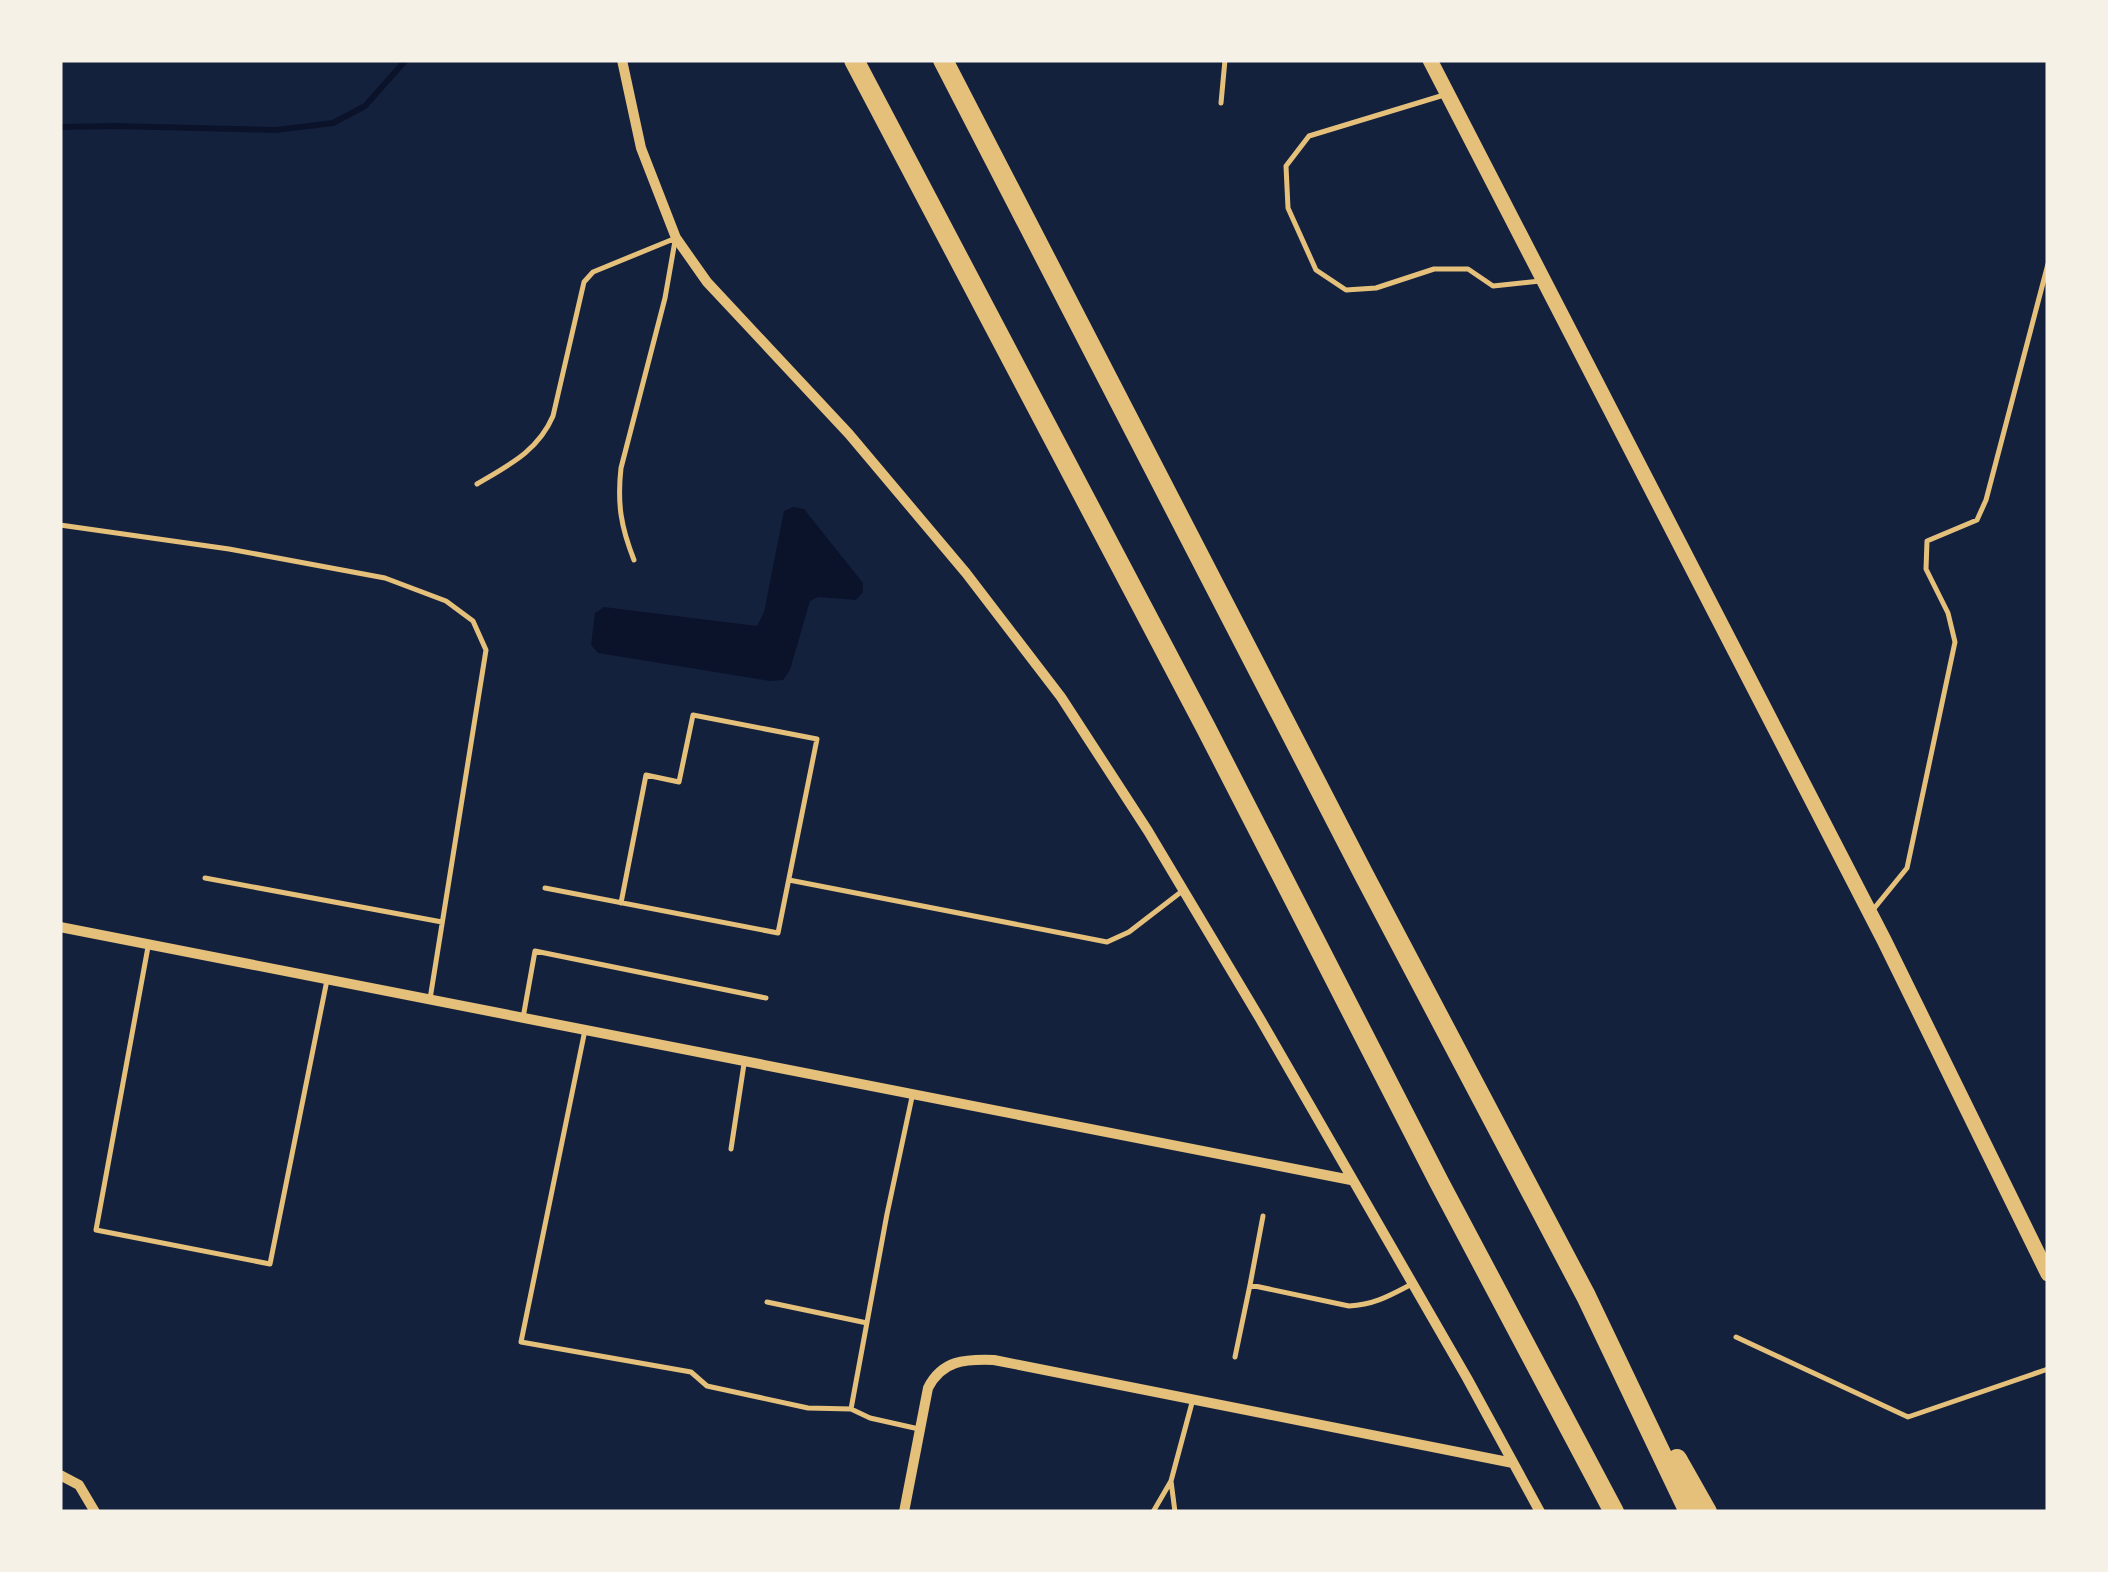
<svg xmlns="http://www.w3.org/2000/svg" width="2108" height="1572" font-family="Ubuntu,sans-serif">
<rect width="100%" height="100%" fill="#14213d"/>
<path fill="#0b132b" d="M793 507 804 509 863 583V592L856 600 818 597 810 601 790 670 783 680 770 681 598 653 591 645 595 613 604 607 757 626 764 612 784 511Z"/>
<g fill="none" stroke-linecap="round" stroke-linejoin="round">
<path stroke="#0b132b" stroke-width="6" d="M60 127 115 126 276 130 333 123 365 106 406 60"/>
<path stroke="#e5c07b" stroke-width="5" d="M1444 95 1309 136 1286 166 1288 208 1316 270 1346 290 1376 288 1434 269H1468L1493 286 1540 281
M1221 103 1225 60
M477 484C509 465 538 451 553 416L584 282 593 272 676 238
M60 525 229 549 385 578 446 601 473 621 486 650 430 999
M634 560C621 527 617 504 621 468L665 298 675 241
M205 878 442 922
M789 880 1107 942 1129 932 1181 892
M545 888 778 933 817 739 693 715 679 782 646 775 621 903
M1872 911 1907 868 1955 642 1948 613 1926 569 1927 541 1977 520 1986 500 2048 264
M148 947 96 1230 270 1264 327 980
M523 1018 535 951 766 998
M585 1030 521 1342 691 1372 707 1386 808 1408 851 1409 887 1214 912 1097
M731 1149 744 1064
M1250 1285 1263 1216
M767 1302 867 1323
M1736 1337 1908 1417 2048 1369
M1235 1357 1250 1285 1349 1306C1374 1305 1391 1295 1412 1284
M851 1409 870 1418 919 1429
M1171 1481 1175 1512
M1153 1512 1171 1481 1193 1399"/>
<path stroke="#e5c07b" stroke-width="10" d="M622 60 641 148 676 238 707 282 849 434 966 573 1061 697 1148 831 1259 1017 1467 1378 1540 1512
M60 927 1351 1180
M60 1475 79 1485 95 1512
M904 1512 928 1388C942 1360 965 1359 994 1360L1513 1463"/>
<path stroke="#e5c07b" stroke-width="15" d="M1430 60 1884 940 2048 1274"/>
<path stroke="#e5c07b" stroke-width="20" d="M854 60 1206 728 1439 1182 1614 1512
M943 60 1364 875 1586 1296 1689 1512
M1677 1459 1707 1512"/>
</g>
<rect width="2108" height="1572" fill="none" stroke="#f6f1e7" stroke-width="125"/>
</svg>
